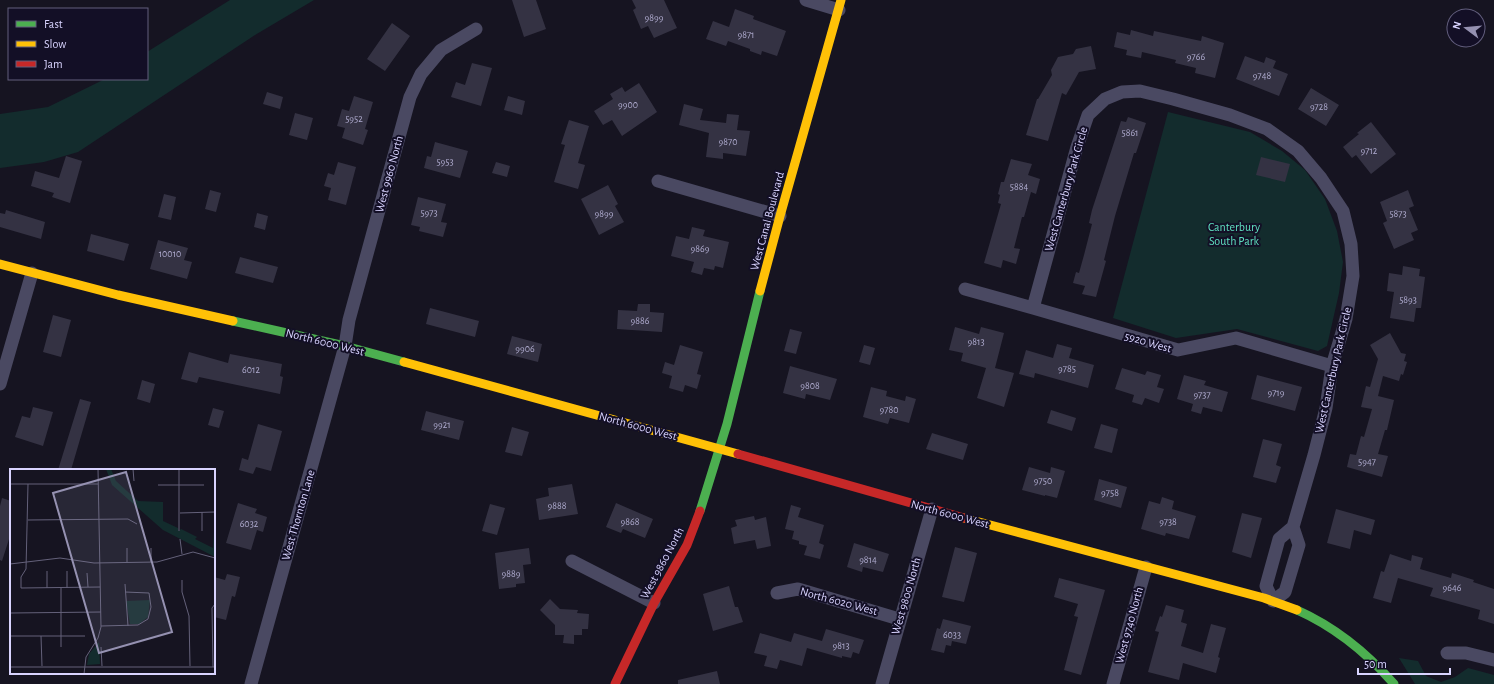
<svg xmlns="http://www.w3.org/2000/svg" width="1494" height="684" font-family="'Alegreya Sans',sans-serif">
<rect width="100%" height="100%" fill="#161421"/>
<path fill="#132c2d" d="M230 0H314L255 35 78 152 44 162 0 168V114L48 107 105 79H147V52Z
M1168 112 1250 132 1282 151 1305 170 1325 199 1337 231 1343 262 1339 293 1327 346 1318 351 1237 329 1176 338 1113 318Z
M1399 658 1418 661 1426 676 1441 682 1455 677 1468 668 1494 675V684H1415Z"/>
<path fill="#343243" d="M512 0H536L546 29 524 37Z
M632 0H664L677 28 654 38 648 26 641 29 633 10 636 8Z
M735 9 754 16 753 19 786 31 777 56 762 51 761 55 750 51V49L728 41 726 46 706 39 713 21 729 27Z
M392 23 410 36 385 71 367 59Z
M1131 30 1153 36 1154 31 1201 41 1202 36 1224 43 1215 78 1195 73 1196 68 1175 63 1176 60 1142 52 1141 58 1126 55 1127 50 1114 47 1117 32 1130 35Z
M1091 46 1096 69 1079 72 1066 95 1062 93 1048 141 1026 135 1037 99H1038L1052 75 1051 70 1058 57 1073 54 1076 49Z
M1245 56 1264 63 1266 57 1276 61 1273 68 1288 74 1279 96 1236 79Z
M472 63 492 68 481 106 451 97 456 82 465 85Z
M639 83 657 112 622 136 612 120 603 125 594 111 613 99 610 94 622 87 625 92Z
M1311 88 1339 105 1326 126 1298 109Z
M267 92 283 97 280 109 263 104Z
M354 96 373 102 365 129 368 130 363 145 342 138 345 128 337 126 342 109 349 111Z
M508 96 525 101 522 115 504 110Z
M684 104 703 109 700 120 726 123 727 114 739 115 737 130 750 131 746 156 723 153V159L706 157 709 133 679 125Z
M295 113 313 118 307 140 289 135Z
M1128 117 1146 123 1136 153H1134L1115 216 1104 260 1106 261 1096 297 1082 294 1085 286 1073 283 1076 272 1079 273 1084 255 1092 224 1089 223 1092 210 1121 121 1126 122Z
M569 120 589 126 578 163 585 165 578 189 554 182 565 145 561 144Z
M1371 122 1396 154 1371 174 1356 155 1352 158 1343 147 1359 134 1357 133Z
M435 142 468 151 460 178 424 168 427 156 431 157Z
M66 156 82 161 70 203 52 197 54 193 31 186 35 171 59 178Z
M1261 157 1290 164 1285 182 1256 175Z
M1011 159 1032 164 1028 175 1040 179 1036 194 1031 192 1024 217H1022L1014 248 1020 249 1016 264 1003 260 1001 268 984 263 1001 204 998 203 1000 195 998 194 1001 182H1004Z
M338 162 356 167 346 205 328 200 331 188 324 186 328 173 334 175Z
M496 162 510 166 507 177 492 173Z
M608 185 618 204 615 206 624 222 599 235 581 199Z
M210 190 221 193 216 212 205 209Z
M1408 190 1414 206 1409 208 1418 230 1411 233 1414 240 1394 249 1383 223 1387 221 1380 202Z
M164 194 176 197 171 220 158 217Z
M418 197 446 204 441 222 447 223 443 237 419 231 420 227 411 225Z
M6 210 45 222 41 239 0 227V213L5 214Z
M257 213 268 216 265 230 254 227Z
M692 227 705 230 703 236 729 242 723 268 715 266 714 270 704 268 702 275 691 272 694 262 671 256 676 236 689 239Z
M91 234 129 244 124 261 87 251Z
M158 240 188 248 184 260 192 262 187 279 150 269Z
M240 257 278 267 273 283 235 273Z
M1403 266 1420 269 1419 276 1425 277 1421 308H1416L1414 322 1390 318 1394 292 1387 291 1389 273 1402 275Z
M638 304H650V312L664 313 662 332 617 329 618 310 637 311Z
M430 308 479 321 475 337 426 324Z
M53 315 71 320 61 357 43 352Z
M955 327 979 334 981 327 1004 333 995 368 1014 373 1004 407 977 398 986 368 961 361 963 353 949 350Z
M790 329 802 332 796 354 784 351Z
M1390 333 1401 353 1406 354 1404 361 1407 362 1403 375 1401 374 1399 381 1383 376 1378 396 1394 400 1387 430H1385L1378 454 1388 456 1382 477 1347 467 1350 454 1356 455 1361 436 1364 437 1372 409 1361 407 1366 386 1370 387 1378 359 1370 345Z
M512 336 542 344 538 362 507 354Z
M1057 344 1072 348 1069 358 1094 365 1088 388 1035 373 1034 378 1019 374 1026 350 1053 358Z
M680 345 703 352 697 374 701 375 697 389 685 385 683 392 669 388 672 376 662 373 665 362 674 365Z
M864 345 875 348 870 365 859 362Z
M189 352 228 363 230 354 282 364 280 376 283 377 280 394 199 377 197 383 181 379Z
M790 366 837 379 830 400 806 394 805 399 783 393Z
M1122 368 1145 375 1147 371 1161 375 1157 387 1164 389 1159 403 1145 398 1142 405 1132 402 1134 395 1115 389Z
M1184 375 1206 381 1204 385 1228 392 1222 412 1203 407 1201 414 1191 411 1193 404 1177 399Z
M1257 375 1302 387 1295 411 1251 399Z
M142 380 155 384 150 403 137 399Z
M871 387 887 391 886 396 905 401 906 396 916 399 909 423 890 418 888 424 863 417Z
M80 399 91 402 71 470H58Z
M33 407 53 412 43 446 15 437 22 416 30 418Z
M213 408 224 411 219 428 208 425Z
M1051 410 1076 418 1072 431 1047 423Z
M426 411 464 421 459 440 421 430Z
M258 424 282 431 271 471 256 467 253 474 239 470 242 458 248 460Z
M1101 424 1118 429 1112 453 1094 448Z
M512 427 529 432 522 456 505 452Z
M932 433 968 444 963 460 926 449Z
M1263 439 1282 444 1276 465 1281 467 1276 483 1253 477Z
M1029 467 1050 473 1051 467 1065 471 1057 498 1045 495V496L1022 490Z
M1099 479 1127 487 1121 508 1094 500Z
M572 484 578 514 539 520 536 499 549 496 548 488Z
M1162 497 1174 501 1172 509 1196 516 1189 539 1166 533 1165 536 1141 529 1149 501 1160 504Z
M2 498 11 501V533L2 561 0 560V506Z
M238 503 257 509 255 513 267 517 263 532 257 530 251 550 226 543Z
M616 503 653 519 645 538 623 529 621 533 606 527Z
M490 504 505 508 497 535 482 531Z
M791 505 801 508 798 517 824 525 819 543 824 545 820 559 804 555 807 546 799 544V541L792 539 794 531 785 529Z
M1336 509 1375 520 1371 535 1354 530 1350 549 1327 543Z
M1242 513 1262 518 1251 558 1232 552Z
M754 516 755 520 766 517 771 546 757 549 755 540 734 544 731 528 737 526 735 520Z
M854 543 889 554 883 572 863 567 862 572 847 567Z
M955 547 977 553 964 602 942 597Z
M529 548 531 564 523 565 525 583 516 584V587L499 589 495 553Z
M1390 554 1411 561 1412 555 1423 558 1420 569 1451 578 1452 573 1474 580 1473 582 1494 589V624L1478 619 1480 610 1430 596 1433 588 1398 578 1391 603 1373 598 1381 571 1384 572Z
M227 574 240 577 235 597 232 596 226 620 214 617V577L225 580Z
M1059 578 1105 590 1081 675 1064 670 1078 617 1074 616 1078 604 1054 597Z
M729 586 735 607H738L743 622 713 631 703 594Z
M550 599 560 609 578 610 577 613 589 614 588 629H582V635H574V644L563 643 564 635H555V625L540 610Z
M1166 605 1184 610 1181 622 1187 624 1181 646 1203 653 1211 624 1226 628 1218 657 1220 658 1216 673 1183 663 1179 680 1148 672 1159 632 1155 631 1160 616 1162 617Z
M943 619 971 626 966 644 952 641 951 646 946 645 944 653 931 650 937 628 940 629Z
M826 629 864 640 859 654 853 652 851 658 842 656V658L807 648 802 666 780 660 777 669 764 666 767 656 754 653 760 633 791 642 794 633 822 641Z
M717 671 720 684H678V680Z"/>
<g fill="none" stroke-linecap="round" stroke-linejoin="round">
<path stroke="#4a4962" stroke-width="13" d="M806 0 839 10
M658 181 780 216
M965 289 1033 308 1178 350 1236 338 1332 366
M1033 308 1077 147 1088 115 1105 99 1122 92 1140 91 1173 99 1230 115 1267 129 1298 151 1321 178 1343 211 1351 244 1353 276 1346 319 1332 366 1326 408 1314 455 1293 527 1279 539 1266 586 1273 601 1285 592 1299 545 1293 527
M0 384 32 273
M572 561 654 603
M777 593 798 589 899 619
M1447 653H1466L1494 660
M251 684 345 346 349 320 410 97 421 74 441 50 476 29
M882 684 932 509
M1113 684 1146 567"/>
<path stroke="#4caf50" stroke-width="9" d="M233 321 345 346 404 362
M700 511 727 424 760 291
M1297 610C1335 627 1367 653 1394 684"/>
<path stroke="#ffc107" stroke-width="9" d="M0 264 118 295 233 321
M760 291 780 216 841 0
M404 362 738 454
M964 518 1264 598 1297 610"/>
<path stroke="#c62828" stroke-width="9" d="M738 454 964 518
M615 684 654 603 687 545 700 511"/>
</g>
<g text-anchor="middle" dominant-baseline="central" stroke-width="4" stroke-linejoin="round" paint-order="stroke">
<g font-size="10" fill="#b0acd0">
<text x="654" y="18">9899</text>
<text x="746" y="35">9871</text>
<text x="1196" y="57">9766</text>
<text x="1262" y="76">9748</text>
<text x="628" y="105">9900</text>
<text x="1319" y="107">9728</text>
<text x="354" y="119">5952</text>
<text x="1130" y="133">5861</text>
<text x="728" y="142">9870</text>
<text x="1369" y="151">9712</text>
<text x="445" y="162">5953</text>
<text x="1019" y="187">5884</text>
<text x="429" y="213">5973</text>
<text x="604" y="214">9899</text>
<text x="1398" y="214">5873</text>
<text x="700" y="249">9869</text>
<text x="170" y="254">10010</text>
<text x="1408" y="300">5893</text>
<text x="640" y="321">9886</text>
<text x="976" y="342">9813</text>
<text x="525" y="349">9906</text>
<text x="1067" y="369">9785</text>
<text x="251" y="370">6012</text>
<text x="810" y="386">9808</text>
<text x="1276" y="393">9719</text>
<text x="1202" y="395">9737</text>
<text x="889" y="410">9780</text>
<text x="442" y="425">9921</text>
<text x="1367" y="462">5947</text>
<text x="1043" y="481">9750</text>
<text x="1110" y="493">9758</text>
<text x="557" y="506">9888</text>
<text x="630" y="522">9868</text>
<text x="1168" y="522">9738</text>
<text x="249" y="524">6032</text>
<text x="868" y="560">9814</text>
<text x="511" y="574">9889</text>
<text x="1452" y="588">9646</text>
<text x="952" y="635">6033</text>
<text x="841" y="646">9813</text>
</g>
<g font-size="12" fill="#d9d4ff" stroke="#130f26">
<text transform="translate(389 174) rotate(-75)">West 9960 North</text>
<text transform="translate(1066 189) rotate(-74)">West Canterbury Park Circle</text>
<text transform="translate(767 221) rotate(-75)">West Canal Boulevard</text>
<text transform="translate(325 342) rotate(14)">North 6000 West</text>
<text transform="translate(1148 342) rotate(16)">5920 West</text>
<text transform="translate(1333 370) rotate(-77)">West Canterbury Park Circle</text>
<text transform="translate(638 426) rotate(15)">North 6000 West</text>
<text transform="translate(950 514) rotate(15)">North 6000 West</text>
<text transform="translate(298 515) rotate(-74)">West Thornton Lane</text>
<text transform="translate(662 563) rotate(-62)">West 9860 North</text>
<text transform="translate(906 596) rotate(-74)">West 9800 North</text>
<text transform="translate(839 601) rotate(15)">North 6020 West</text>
<text transform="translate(1129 625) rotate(-75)">West 9740 North</text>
</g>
<g font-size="12" fill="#5fe0c0" stroke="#130f26">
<text x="1234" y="227">Canterbury<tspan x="1234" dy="14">South Park</tspan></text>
</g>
</g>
<g transform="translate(10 469)">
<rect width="205" height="205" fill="#161421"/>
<path d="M96 0H101L106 12 128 32 153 33V52L168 59 169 62 171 60 187 68 185 70 203 79 205 45V88L153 61 102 16ZM140 131 138 148 129 155H120L116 132ZM89 173 90 195 77 196 79 185Z" fill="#132c2d"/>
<path fill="none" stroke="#64617a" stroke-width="1" d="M123 0 124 12M169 0V62M0 15H88M18 15 16 100 11 108V119L90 118M148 16H194M192 43V62M170 44 205 43M18 51 118 50 127 55M170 70 172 85M117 93V79M141 93V79M0 95 50 89 84 94 147 93 183 83 205 89M37 102V119M57 102V119M77 104 78 118M172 111V123L179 147 180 197M115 115 118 157M51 119V178M1 144 91 143M91 157 128 156 138 150 141 138 139 124 115 123M0 165V198M0 167H75M31 167 32 197M91 178 92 197M0 198H205M203 198 202 139 205 135M74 205 76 188 88 169 91 158 88 0"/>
<path fill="#9591b1" fill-opacity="0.15" stroke="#9591b1" stroke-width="2" d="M116 3 162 163 89 184 43 24Z"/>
<rect width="205" height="205" fill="none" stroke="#d9d4ff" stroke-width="2"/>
</g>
<rect x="8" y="8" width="140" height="72" fill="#130f26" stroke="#625e7d"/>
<rect x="16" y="21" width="20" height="6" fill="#4caf50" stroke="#625e7d"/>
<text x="44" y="28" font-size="12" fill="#d9d4ff">Fast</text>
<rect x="16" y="41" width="20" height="6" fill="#ffc107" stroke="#625e7d"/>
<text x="44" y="48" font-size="12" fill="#d9d4ff">Slow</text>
<rect x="16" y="61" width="20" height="6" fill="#c62828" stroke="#625e7d"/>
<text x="44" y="68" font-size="12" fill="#d9d4ff">Jam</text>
<g transform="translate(1466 28) rotate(286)"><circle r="19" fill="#130f26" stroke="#625e7d"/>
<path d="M0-3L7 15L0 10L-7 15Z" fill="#9591b1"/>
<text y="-6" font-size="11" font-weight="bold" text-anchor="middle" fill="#d9d4ff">N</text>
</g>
<path d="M1358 668v6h92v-6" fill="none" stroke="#d9d4ff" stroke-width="2"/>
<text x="1364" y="668" font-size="12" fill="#d9d4ff" stroke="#130f26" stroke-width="3" paint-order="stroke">50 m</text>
</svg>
